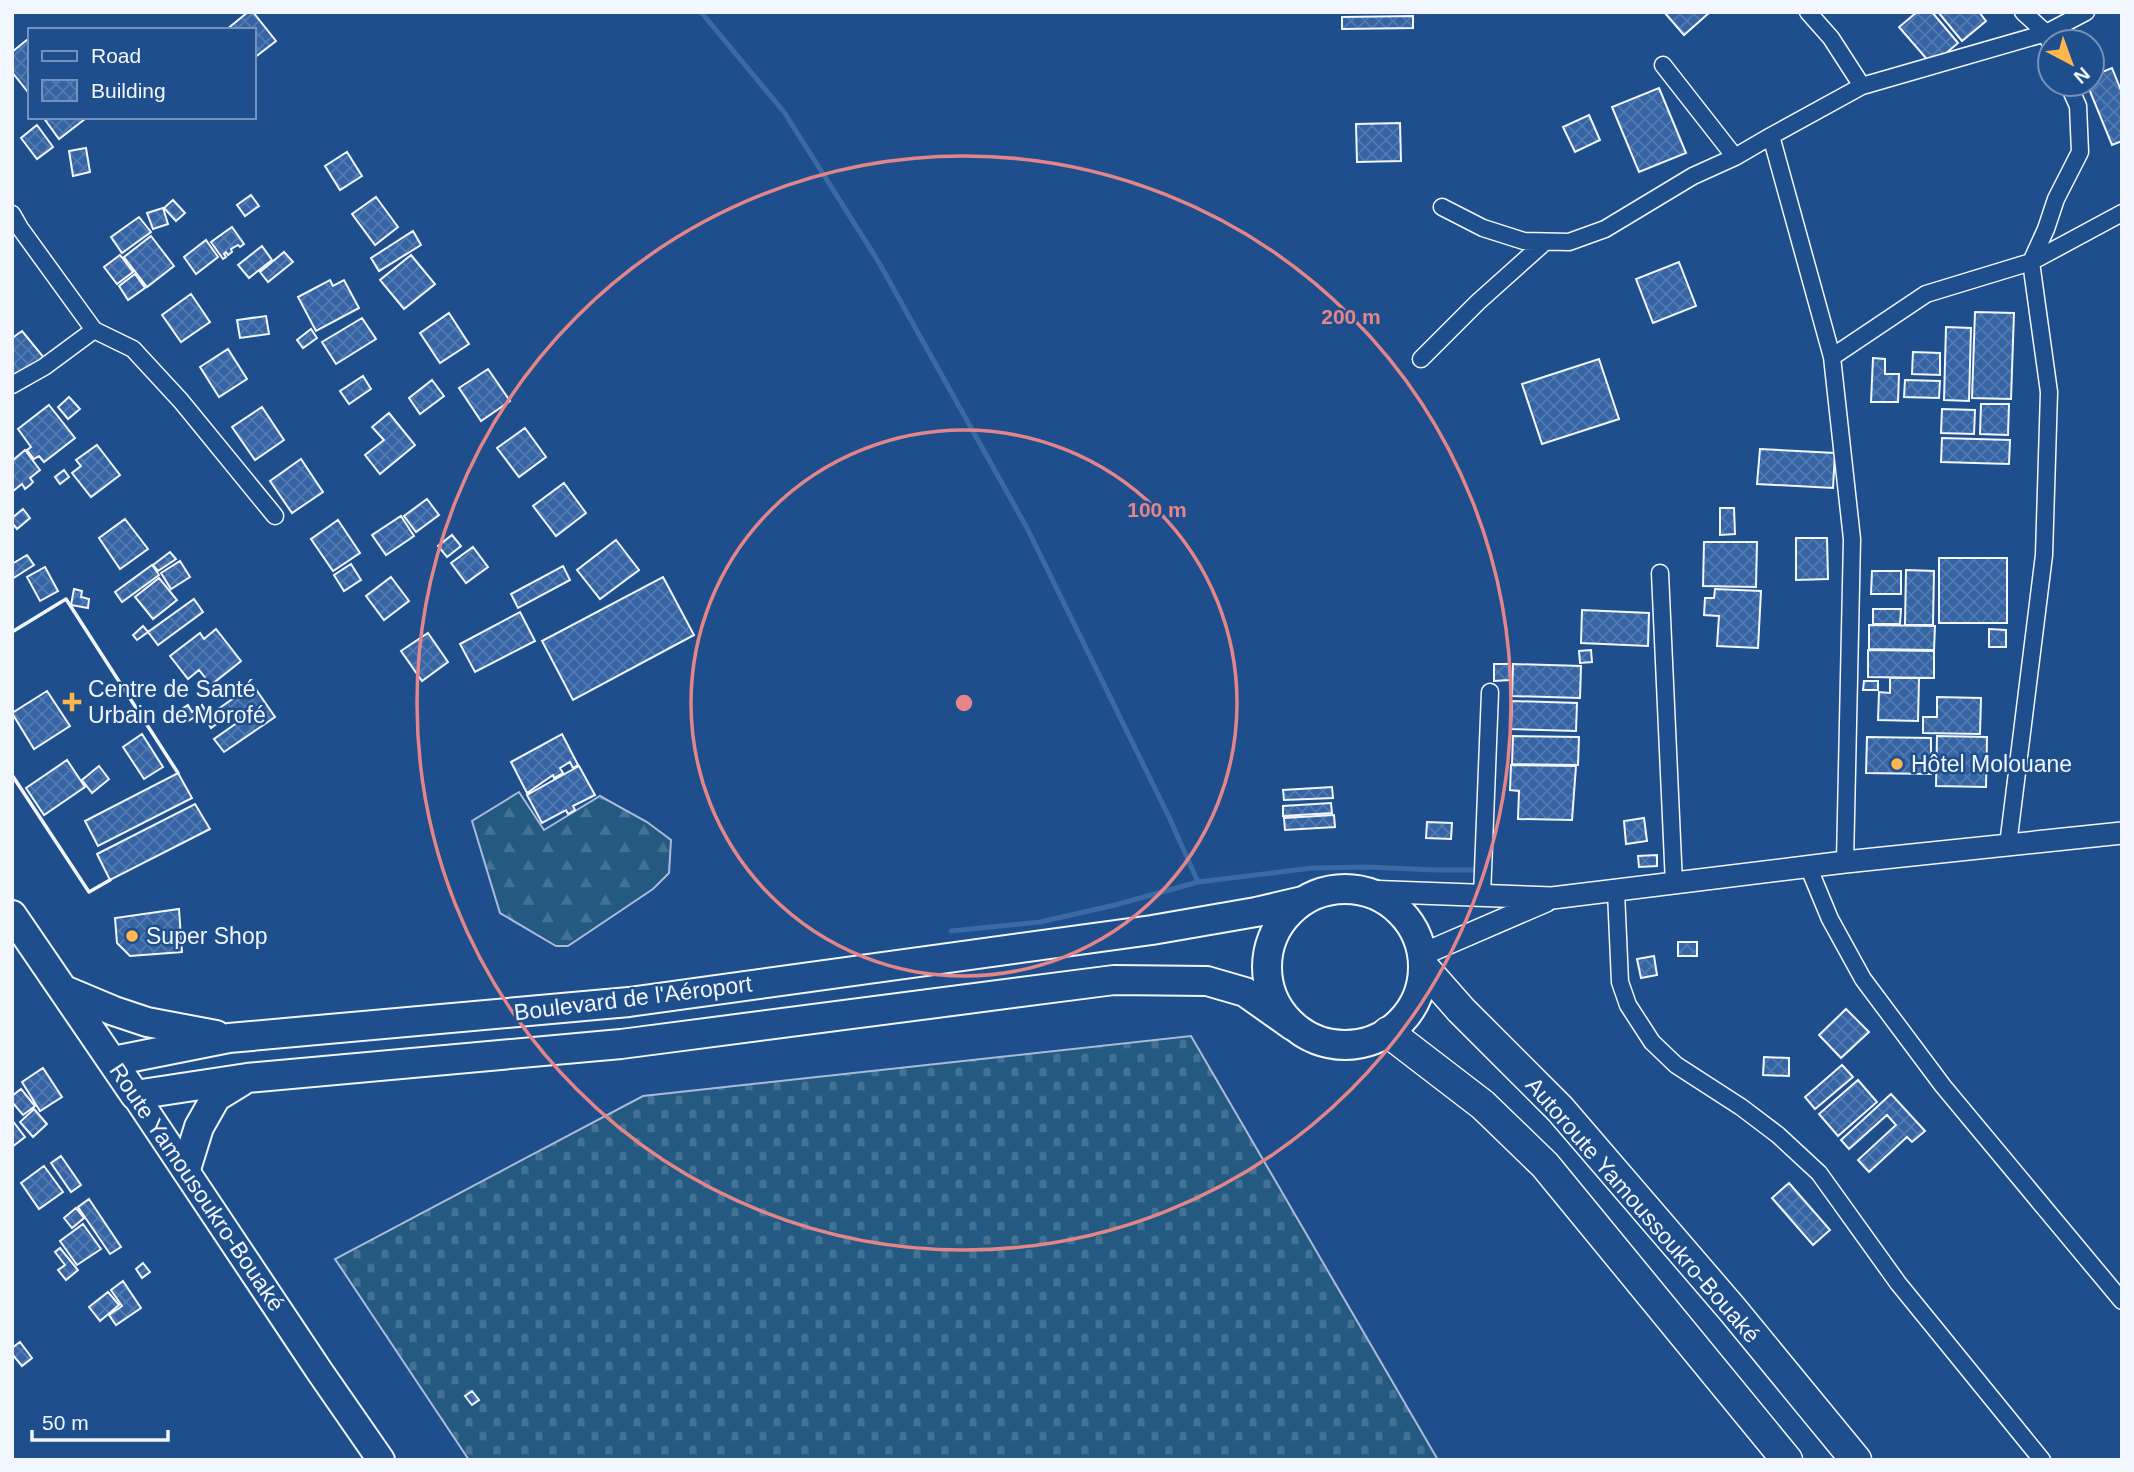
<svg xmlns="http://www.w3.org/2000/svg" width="2134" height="1472" font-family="Helvetica,sans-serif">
<defs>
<pattern id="forest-firs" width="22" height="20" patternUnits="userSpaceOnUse" patternTransform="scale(1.75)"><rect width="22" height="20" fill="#245a82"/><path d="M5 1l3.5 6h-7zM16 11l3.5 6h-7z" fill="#447295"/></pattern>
<pattern id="cemetery-stones" width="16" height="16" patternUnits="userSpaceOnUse" patternTransform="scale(1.75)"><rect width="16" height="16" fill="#245a82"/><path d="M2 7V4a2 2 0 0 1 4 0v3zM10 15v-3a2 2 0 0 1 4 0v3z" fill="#447295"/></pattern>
<pattern id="building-cross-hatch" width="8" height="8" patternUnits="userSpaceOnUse" patternTransform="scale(1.75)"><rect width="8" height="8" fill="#3563a3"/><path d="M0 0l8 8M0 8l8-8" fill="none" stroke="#537ab1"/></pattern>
</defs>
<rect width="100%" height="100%" fill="#1f4e8c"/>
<path fill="url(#forest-firs)" stroke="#a8bbd7" stroke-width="2" d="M519 792 544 830 600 796 647 822 671 840 669 873 653 889 568 946H556L500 913 472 821Z"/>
<path fill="url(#cemetery-stones)" stroke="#a8bbd7" stroke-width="2" d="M1191 1036 1438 1460H469L335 1259 643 1096Z"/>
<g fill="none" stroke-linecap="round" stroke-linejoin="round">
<path stroke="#3b69a3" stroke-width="5" d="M701 12 784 112 878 261 1027 528 1169 817 1198 882
M951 931 1040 922 1115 905 1198 882 1312 868 1367 867 1435 870H1480"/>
</g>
<path fill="url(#building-cross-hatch)" stroke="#f2f6ff" stroke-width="2" d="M248 12H253L276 41 254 58V30H226Z
M1664 12H1710L1684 35Z
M1917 12H1932L1958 43 1932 65 1899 27Z
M1938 12H1979L1986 21 1962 41Z
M1413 16V28L1342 29V17Z
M28 39 30 89 27 91 12 72V52Z
M2112 68 2122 93V141L2112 145 2087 84H2092V76Z
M1659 88 1686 153 1639 172 1612 107Z
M1589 115 1600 140 1575 152 1563 127Z
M43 117H84L85 119 59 139Z
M1400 123 1401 161 1357 162 1356 124Z
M37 125 53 147 37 159 21 138Z
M86 148 90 172 73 176 69 151Z
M347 152 362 176 340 190 325 166Z
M251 195 259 206 245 216 237 205Z
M376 197 398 227 375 245 352 214Z
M173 200 185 213 176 221 164 208Z
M163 208 168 224 153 229 147 213Z
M139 217 151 232 122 253 111 237Z
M232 227 244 244 240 247 238 245 231 249 232 252 228 255 226 252 224 254 226 257 223 259 211 242Z
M413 231 421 245 379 271 371 258Z
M151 236 174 266 147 287 124 257Z
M206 240 218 257 196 274 184 257Z
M262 246 272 260 249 278 238 265Z
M284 252 293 262 268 282 260 272Z
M120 255 133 272 117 284 104 267Z
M411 255 435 284 404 309 380 280Z
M1679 262 1696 306 1653 323 1636 279Z
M135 274 145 288 128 300 119 286Z
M330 280 333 286 344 280 359 308 316 331 298 297Z
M191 294 210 322 181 342 162 315Z
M1975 312 2014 313 2011 399 1972 398Z
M449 313 469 344 440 363 420 333Z
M266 316 269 334 240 338 237 320Z
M362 318 376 339 336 364 322 342Z
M1946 327 1971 328 1969 401 1944 400Z
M311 329 317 338 303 348 297 340Z
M22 331 45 359 17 380 12 374V338Z
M228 349 247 379 219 397 200 367Z
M1913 352 1940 353V375L1912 374Z
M1873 358 1885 359V374H1899L1898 402H1871Z
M1599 359 1619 419 1542 444 1522 384Z
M488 369 510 401 481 421 459 388Z
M363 376 371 389 349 404 340 391Z
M432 380 444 396 420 414 409 398Z
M1905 380 1940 381 1939 398 1904 397Z
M69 397 80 409 68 419 58 407Z
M1981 404H2009L2008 435 1980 434Z
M49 405 75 438 44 462 39 456 34 459 27 450 31 447 18 429Z
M262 407 284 440 255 460 232 427Z
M1942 409 1975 410 1974 434 1941 433Z
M389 413 415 445 380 474 365 455 384 440 372 427Z
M525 428 546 457 519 477 497 448Z
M1942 438 2010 440 2009 464 1941 462Z
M97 445 120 475 91 497 72 473 81 466 76 460Z
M1760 449 1835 453 1833 488 1757 484Z
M25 450 40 470 30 478 33 482 30 485 25 489 22 484 12 492V461Z
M301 459 323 492 292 513 270 481Z
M64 470 69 477 60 484 55 477Z
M564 483 586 513 556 536 533 506Z
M427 499 439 515 416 532 404 516Z
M1720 508H1734L1735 534 1720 535Z
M23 509 30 518 17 529 12 523V518Z
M401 516 414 536 386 555 372 535Z
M125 519 148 549 120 569 99 538Z
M338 520 360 553 333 571 311 539Z
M452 535 461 546 447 557 438 546Z
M1796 538H1827L1828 579 1796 580Z
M616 540 639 570 600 599 577 570Z
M1704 542H1757L1756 587 1703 586Z
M473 547 488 567 466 583 451 563Z
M170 552 176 559 158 571 153 565Z
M27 555 34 565 12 579V564Z
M1939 558H2007V623H1939Z
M180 561 190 577 171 589 161 573Z
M351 564 361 580 344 591 334 575Z
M152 565 159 575 122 602 115 592Z
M563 566 570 580 518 608 511 594Z
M45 567 58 591 40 601 27 577Z
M1906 570 1934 571 1933 625H1905Z
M1872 571H1901V594H1871Z
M391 577 409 601 384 620 366 596Z
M663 577 694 635 573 700 542 641Z
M159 578 177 600 153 619 135 597Z
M74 589 82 591 81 597 89 599 88 608 71 605Z
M1715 589 1761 591 1758 648 1717 646 1719 616 1704 615 1705 598H1714Z
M194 599 203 612 158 645 148 632Z
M1873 609H1901L1900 624H1873Z
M1582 610 1649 613 1648 646 1581 643Z
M520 612 535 641 475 672 460 644Z
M1869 625 1935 626 1934 650 1869 649Z
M143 626 148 632 137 640 133 635Z
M216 629 241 661 211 685 199 670 188 679 170 656 200 633 204 639Z
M1989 629 2006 630V647H1989Z
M428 633 448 662 422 681 401 651Z
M1591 650 1592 662 1580 663 1579 651Z
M1868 650 1934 651V678L1868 677Z
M1494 664H1509L1510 680 1494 681Z
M1513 664 1581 666 1580 698 1512 696Z
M1890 678H1919L1918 721 1878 720 1879 692 1890 693Z
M1864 681H1878V690H1863Z
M253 685 275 717 224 752 214 739 241 720 235 711 211 728 205 718Z
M47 691 70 726 34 749 12 713Z
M1937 697 1981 698 1980 734 1923 733V717H1937Z
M1512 701 1577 703 1576 731 1511 729Z
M188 705 192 712 202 705 208 715 199 722 195 717 185 723 177 712Z
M142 734 163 767 144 779 123 747Z
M562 734 578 765 573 768 570 762 560 768 563 773 554 778 553 775 527 793 511 762Z
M1513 736 1579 737 1578 765 1512 764Z
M1937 736 1987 737 1986 787 1936 786Z
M1867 737 1931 738V774L1866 773Z
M67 760 85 787 44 815 26 788Z
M1511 765 1576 766 1572 820 1518 819 1519 791 1510 790Z
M99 766 109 779 92 793 82 780Z
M579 766 595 795 573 806 575 810 568 814 566 810 542 823 527 795Z
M178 773 192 798 98 846 85 821Z
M1332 787 1333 798 1284 800 1283 790Z
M1331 803 1332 813 1283 816V806Z
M195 804 210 829 110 880 97 854Z
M1334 815 1335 827 1285 830 1284 818Z
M1644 818 1647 841 1626 844 1624 821Z
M1427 822 1452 823 1451 839 1426 838Z
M1657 855V866L1639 867 1638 856Z
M179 909 182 952 130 956 117 943 115 918Z
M1678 942H1697V956H1678Z
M1654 956 1657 975 1641 978 1637 959Z
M1846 1009 1869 1032 1841 1058 1819 1035Z
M1764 1057 1789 1058V1076L1763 1075Z
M1842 1065 1853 1077 1815 1109 1805 1097Z
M43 1068 62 1097 40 1111 22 1082Z
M1858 1080 1877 1102 1838 1136 1819 1114Z
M21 1089 35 1106 23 1115 12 1102V1096Z
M1891 1094 1925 1131 1912 1142 1907 1137 1869 1172 1858 1160 1896 1125 1887 1115 1849 1149 1841 1140Z
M34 1109 47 1124 33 1137 20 1122Z
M12 1120 25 1137 12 1147Z
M61 1156 81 1185 71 1192 51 1163Z
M44 1166 63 1192 39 1209 21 1183Z
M1789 1183 1830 1230 1813 1245 1772 1198Z
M89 1199 121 1247 110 1254 78 1207Z
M76 1208 84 1218 72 1228 64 1218Z
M83 1224 101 1249 77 1265 60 1241Z
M60 1248 78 1270 66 1280 58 1270 65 1265 55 1252Z
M143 1263 150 1272 142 1278 136 1269Z
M123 1281 141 1308 116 1325 109 1315 122 1306 111 1290Z
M108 1292 119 1305 100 1321 89 1307Z
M20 1342 32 1358 22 1366 12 1354V1348Z
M472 1391 479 1400 472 1405 465 1396Z"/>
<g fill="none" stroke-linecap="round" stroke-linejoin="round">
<g stroke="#f2f6ff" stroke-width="19">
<path id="minor" d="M1808 12 1831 38 1862 86
M2023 12 2046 33 2049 41
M1663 65 1735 157
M1442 207 1483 228 1524 241 1569 242 1605 229 1693 176 1735 157 1771 136
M12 214 20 228 94 330 133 349 181 401 275 516
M1832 357 1771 136 1862 86 2046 33 2086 12
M1421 359 1478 302 1545 242
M12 385 44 367 94 330
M1660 573 1674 884
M2008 845 2044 555 2049 392 2031 262 2046 229 2056 199 2080 152 2078 106 2068 84
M1845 862 1852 539 1832 357 1926 294 2031 262 2122 213
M1808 866 1830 919 1863 979 1943 1086 2122 1301
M1616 892 1620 982 1628 1005 1652 1042 1676 1065 1741 1107 1778 1135 1819 1173 1898 1283 2042 1460
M1482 896 1490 692"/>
</g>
<g stroke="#f2f6ff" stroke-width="24">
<path id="tertiary" d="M1364 891 1552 898 1845 862 2122 833
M1421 955 1546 901"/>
</g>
<g stroke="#f2f6ff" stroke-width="30">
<path id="primary" d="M135 1095 320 1372 381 1460"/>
</g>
<g stroke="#f2f6ff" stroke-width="32">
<path id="trunk" d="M1267 967a78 78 0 1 1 156 0a78 78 0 1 1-156 0Z
M12 915 135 1095 247 1078 621 1044 1114 980 1207 981 1245 992 1293 1026
M64 990 114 1011 147 1022 216 1035
M113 1061 229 1038 629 1002 1152 930 1256 912 1303 901
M186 1169 199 1127 216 1097 242 1081"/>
</g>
<g stroke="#f2f6ff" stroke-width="33">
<path id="motorway" d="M1424 968 1461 1010 1560 1109 1732 1309 1856 1460
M1388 1032 1483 1105 1545 1165 1787 1460"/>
</g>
<use href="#minor" stroke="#1f4e8c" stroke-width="16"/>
<use href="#tertiary" stroke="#1f4e8c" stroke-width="21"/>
<use href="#primary" stroke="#1f4e8c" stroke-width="26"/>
<use href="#trunk" stroke="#1f4e8c" stroke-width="28"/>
<use href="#motorway" stroke="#1f4e8c" stroke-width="30"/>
<path stroke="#f2f6ff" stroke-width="3.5" d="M12 632 66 599 178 773
M12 775 89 892 110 880"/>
</g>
<g fill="none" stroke="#e38589" stroke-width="3.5">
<circle cx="964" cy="703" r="273"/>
<circle cx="964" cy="703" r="547"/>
</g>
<g fill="#ffb74d" stroke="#1f4e8c" stroke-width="2.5">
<path d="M68.5 691.5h7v7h7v7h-7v7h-7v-7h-7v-7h7z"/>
<circle cx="1897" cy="764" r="7"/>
<circle cx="132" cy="936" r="7"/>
</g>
<g text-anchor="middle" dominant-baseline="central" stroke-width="5" stroke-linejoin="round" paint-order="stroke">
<g font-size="23" fill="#f2f6ff" stroke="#1f4e8c" text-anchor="start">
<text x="88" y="689">Centre de Santé<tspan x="88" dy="26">Urbain de Morofé</tspan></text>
<text x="1911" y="764">Hôtel Molouane</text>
<text x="146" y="936">Super Shop</text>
</g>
<g font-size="23" fill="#f2f6ff" stroke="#1f4e8c">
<text transform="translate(633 998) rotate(-7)">Boulevard de l'Aéroport</text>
<text transform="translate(197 1187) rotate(56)">Route Yamousoukro-Bouaké</text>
<text transform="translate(1643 1210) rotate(49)">Autoroute Yamoussoukro-Bouaké</text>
</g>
</g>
<circle cx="964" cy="703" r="10" fill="#e38589" stroke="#1f4e8c" stroke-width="3.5"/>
<g font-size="21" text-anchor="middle" font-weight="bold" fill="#e38589" stroke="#1f4e8c" stroke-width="5" stroke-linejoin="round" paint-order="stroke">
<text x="1351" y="324">200 m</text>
<text x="1157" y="517">100 m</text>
</g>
<rect width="2134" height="1472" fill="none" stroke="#f2f6ff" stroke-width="28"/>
<rect x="28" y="28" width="228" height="91" fill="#1f4e8c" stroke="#7391ba" stroke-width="2"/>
<rect x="42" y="51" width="35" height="10" fill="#1f4e8c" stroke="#7391ba" stroke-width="2"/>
<text x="91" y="63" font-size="21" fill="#f2f6ff">Road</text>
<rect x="42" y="80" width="35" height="21" fill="url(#building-cross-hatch)" stroke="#7391ba" stroke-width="2"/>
<text x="91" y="98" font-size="21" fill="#f2f6ff">Building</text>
<g transform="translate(2071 63) rotate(139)"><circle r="33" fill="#1f4e8c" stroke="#7391ba" stroke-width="2"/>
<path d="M0-5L12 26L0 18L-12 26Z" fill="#ffb74d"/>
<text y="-10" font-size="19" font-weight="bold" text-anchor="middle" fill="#f2f6ff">N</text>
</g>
<path d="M32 1430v10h136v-10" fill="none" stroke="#f2f6ff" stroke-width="3.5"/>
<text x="42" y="1430" font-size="21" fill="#f2f6ff" stroke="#1f4e8c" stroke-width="5" paint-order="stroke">50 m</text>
</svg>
